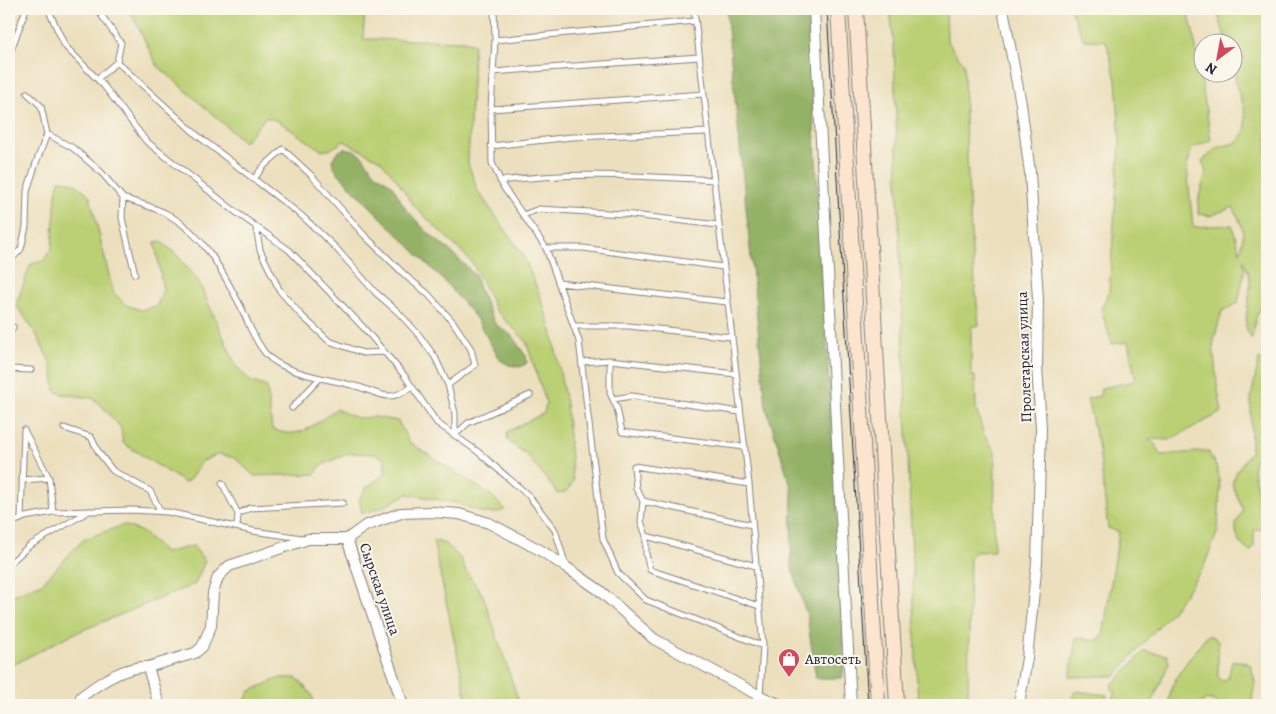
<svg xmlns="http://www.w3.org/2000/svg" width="1276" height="714" font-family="Alegreya,serif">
<rect width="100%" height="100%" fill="#fbf7ec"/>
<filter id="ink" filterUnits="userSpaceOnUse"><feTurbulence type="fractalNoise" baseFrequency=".02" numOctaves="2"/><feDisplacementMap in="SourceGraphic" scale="10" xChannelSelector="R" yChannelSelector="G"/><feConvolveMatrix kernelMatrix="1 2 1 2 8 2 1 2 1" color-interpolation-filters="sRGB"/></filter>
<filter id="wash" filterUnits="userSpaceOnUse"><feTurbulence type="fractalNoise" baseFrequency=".0096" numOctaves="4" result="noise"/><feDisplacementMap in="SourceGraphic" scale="20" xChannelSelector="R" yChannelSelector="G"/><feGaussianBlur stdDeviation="1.12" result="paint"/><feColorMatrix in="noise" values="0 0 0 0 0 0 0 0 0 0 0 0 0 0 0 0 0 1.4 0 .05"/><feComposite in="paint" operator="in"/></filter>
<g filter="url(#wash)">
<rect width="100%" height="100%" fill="#ecdfbd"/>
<path fill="#bbd074" stroke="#6e7958" d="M129 9H365L363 39 466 41 474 44 468 163 478 191 523 255 539 293 552 331 566 404 573 481 568 491 558 494 527 455 508 441 507 432 544 413 546 403 526 341 496 311 472 262 413 205 397 180 380 160 344 141 329 150H321L278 121 266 117 244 142 157 65Z
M890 9H946L947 41 964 64 965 119 972 252 979 325 971 327V376H975L976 409 984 435 995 452 994 551 976 552 970 556 968 705H918L900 261 894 46Z
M1070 9H1187L1193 31 1211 140 1192 148 1187 167 1193 227 1232 225 1240 252C1246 232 1242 225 1233 207L1210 216 1198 213 1199 197 1206 172 1202 161 1217 148 1238 142 1246 128 1244 107 1237 88 1234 68V42H1227L1218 15V9H1267V286L1265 301 1256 317 1252 339C1250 335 1246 330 1246 325 1246 300 1257 284 1243 260L1245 269 1238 303 1222 311 1213 344 1217 385 1222 412 1169 440 1148 439 1156 445 1161 455 1208 451 1217 468 1220 487 1218 531 1203 568 1176 606 1115 676 1070 677 1076 637 1095 641 1103 636 1119 532 1108 528 1099 449 1087 399 1100 396 1101 388 1136 381 1128 342 1112 344 1101 309 1109 292 1120 141 1116 80 1106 41 1084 40Z
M59 180C73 180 81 187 90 196L113 292 126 305 141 310 157 306 163 290 155 242 160 241 175 253 198 280 236 366 250 381 267 387 272 429C300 441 313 425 336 409L357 418 375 417 398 421 409 442 492 496 505 510 495 513H483L457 503 407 494 381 508 362 513 359 499 367 487 385 474V460L376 454 349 453 322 465 315 474 254 476 235 458 218 454 201 462 191 478 185 483 123 443 121 428 102 406 92 398 62 394 55 391 52 366 35 332 16 305 31 264 43 261 52 248 56 193Z
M1259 359 1267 364 1266 440 1255 459 1253 471 1258 493 1267 496V530L1259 529 1254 531V545L1251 551C1241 548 1235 536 1236 525 1237 520 1241 515 1243 510L1232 484 1237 471 1251 451V398Z
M124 525 142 532 165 553 193 546 205 561 195 584 66 637 9 667V597L42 583 84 539Z
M433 540 445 544 453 551 461 559 465 570 483 595 520 705H468Z
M1210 635 1218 641V677L1222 681 1228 678 1232 662 1241 661 1251 665 1255 682 1251 705H1219L1214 701 1206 699 1199 705H1169C1169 676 1192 659 1206 636Z
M1144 651 1167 655 1169 663 1151 705H1110L1116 692 1112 690V684L1122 675Z
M280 678H297L312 695 315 705H243L250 691Z
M1075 691 1107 695 1105 705H1069Z"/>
<path fill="#94b266" stroke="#5b6a50" d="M726 9H807L840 567 844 667 842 678H816L807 616 791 565 792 490 766 407Z
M345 148 354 150 363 157 375 173 392 185 405 208 426 231 449 250 475 275 479 289 495 324 511 335 526 356 527 363 521 367 509 365 500 360 476 318 445 282 346 182 335 169 332 161 336 153Z"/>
</g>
<g filter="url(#ink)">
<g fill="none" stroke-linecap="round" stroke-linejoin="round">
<g stroke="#87807c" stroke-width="7">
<path id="service" d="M48 9 65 46 104 86 146 141 237 213 289 250 363 327 404 375 437 423 477 451 529 496 555 530 566 566
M97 9 121 43 117 62 97 79
M494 9 495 40 491 109 492 163 504 188 546 248 579 341 603 539 618 573 646 600 763 646
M694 9 749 484 763 646 760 696
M495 40 695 21
M9 56 26 9
M117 62 198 136 302 216 335 247 375 292 398 312 419 335 435 357 448 385 455 413V435
M493 72 699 57
M27 93 41 106 47 134
M491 109 704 94
M491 146 572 137 708 132
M254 179 262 168 283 149 311 175 364 235 407 277 427 293 453 322 471 349 475 365 448 385
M500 181C573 171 641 176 713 180
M123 198C138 203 155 207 169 215 206 237 222 271 241 307 248 323 255 341 266 354 283 374 331 379 355 386 365 388 377 395 388 396 396 397 405 391 412 387
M523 215 539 209 624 214 718 225
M256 227 260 250 280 291 301 315 329 341 363 353 384 352
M546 248H583L723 267
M9 262 21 249 26 227 27 191 36 163 47 134 73 148 101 172 123 198 122 218 135 274
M559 283 727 302
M574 326H629L731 337
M9 335 13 327
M610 360V393L617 408 622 432 745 447
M582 362 610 360 736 374
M9 369 31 370
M613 399 632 396 740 412
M292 408 320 378
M64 428 91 437 99 453 113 471 150 491 161 512
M455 435 468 423 530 395
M22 480 49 478
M222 483 238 514 237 527
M749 484 634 466 636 488 643 501 641 521 646 536V554L650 570 759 606
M643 501 752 525
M238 514 250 508 343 503
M21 519 24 430 49 478 53 512
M9 524 25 517 53 512 132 510 168 512 253 531 302 538
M646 536 756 566
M9 564 29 546 89 511"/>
</g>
<g stroke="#87807c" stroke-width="12">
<path id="minor" d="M814 9 851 705
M1003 9 1021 104 1030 173 1038 299 1037 366 1041 428 1037 562 1027 658 1019 705
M347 539 365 526 401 513 432 512 459 514 489 523 540 550 566 567 599 590 654 639 760 696 781 705
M81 705V697C100 682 124 666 148 667
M159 705 148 667 195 653 202 647 211 626 213 593 218 577 229 566 308 539H347L403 705"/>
</g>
<g stroke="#87807c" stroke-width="16">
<path id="secondary" d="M838 9 878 705
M856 9 897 705"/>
</g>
<use href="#service" stroke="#fff" stroke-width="5"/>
<use href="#minor" stroke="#fff" stroke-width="10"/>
<use href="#secondary" stroke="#fce5cf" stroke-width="14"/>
<path stroke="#22223b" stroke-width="1" d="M827 9 868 705"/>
</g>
</g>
<defs>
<g id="shop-pin" transform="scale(1.125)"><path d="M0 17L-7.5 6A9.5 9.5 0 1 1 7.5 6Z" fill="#d1495b" stroke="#fbf7ec"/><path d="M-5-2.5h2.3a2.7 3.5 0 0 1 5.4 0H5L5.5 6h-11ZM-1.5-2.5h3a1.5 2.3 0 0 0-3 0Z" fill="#fff"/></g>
</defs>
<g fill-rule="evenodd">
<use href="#shop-pin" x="789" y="659"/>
</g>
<g text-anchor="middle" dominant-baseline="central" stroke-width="4" stroke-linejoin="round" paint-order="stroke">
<g font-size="15" fill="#22223b" stroke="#fbf7ec">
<text transform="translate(1024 357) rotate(-92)">Пролетарская улица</text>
<text transform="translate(380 589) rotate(71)">Сырская улица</text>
</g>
<g font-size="15" fill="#22223b" stroke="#fbf7ec" text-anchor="start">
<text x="805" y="659">Автосеть</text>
</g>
</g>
<rect width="1276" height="714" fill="none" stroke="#fbf7ec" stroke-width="30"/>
<g transform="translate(1218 58) rotate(212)"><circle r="24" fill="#fbf7ec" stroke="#a4a2a5"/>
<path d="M0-4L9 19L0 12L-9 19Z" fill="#d1495b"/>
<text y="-8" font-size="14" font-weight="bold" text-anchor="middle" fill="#22223b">N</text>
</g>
</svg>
